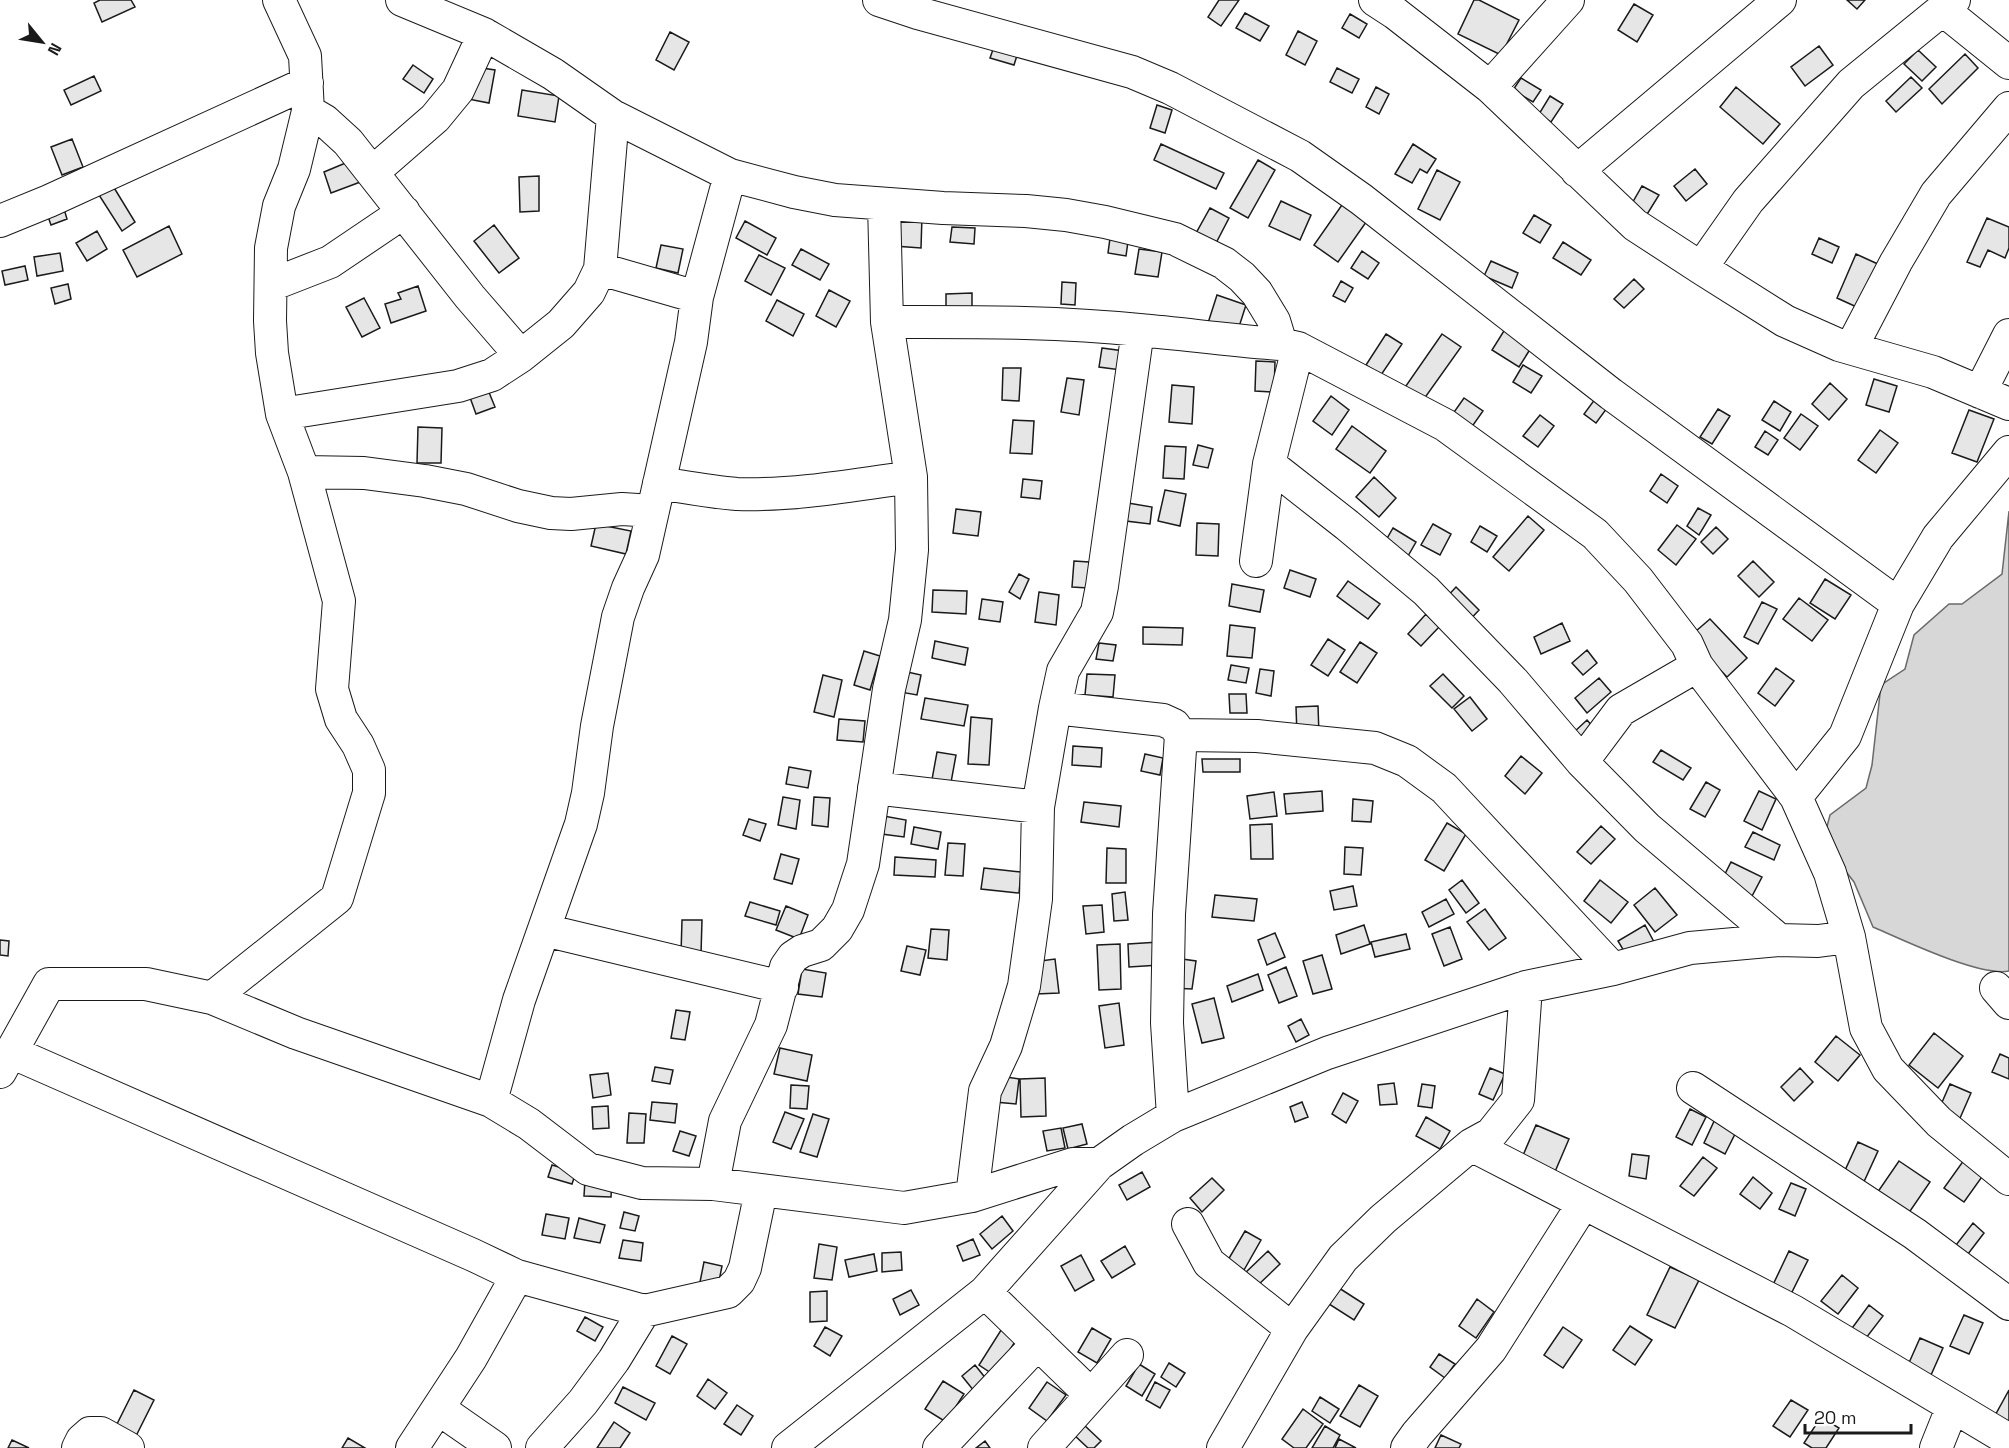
<svg xmlns="http://www.w3.org/2000/svg" width="2009" height="1448" font-family="'Space Grotesk',sans-serif">
<rect width="100%" height="100%" fill="#fff"/>
<path fill="#d7d7d7" stroke="#6a6a6a" stroke-width="1.5" d="M2009 511V971C1980 977 1903 940 1873 927L1854 882 1823 842 1830 815 1866 788 1872 765 1881 685 1905 669 1914 635 1949 604H1962L2002 574Z"/>
<path fill="#e6e6e6" stroke="#1a1a1a" stroke-width="1.5" d="M100 0H131L135 7 102 22 94 3Z
M1219 0H1239L1221 26 1208 17Z
M1474 0H1479L1519 20 1501 55 1458 34Z
M1847 0H1865L1857 9Z
M1634 4 1653 15 1637 42 1618 30Z
M1245 13 1269 26 1260 41 1236 28Z
M1350 14 1367 24 1359 38 1342 28Z
M1298 31 1317 41 1305 65 1286 55Z
M670 32 689 42 674 70 656 60Z
M996 41 1019 49 1014 65 990 58Z
M1819 46 1833 65 1805 86 1791 67Z
M1918 50 1936 67 1922 81 1904 64Z
M1965 54 1978 68 1942 104 1929 89Z
M413 65 433 79 424 93 403 79Z
M475 67 495 70 489 103 468 99Z
M1337 68 1359 79 1352 93 1330 82Z
M94 76 101 91 71 105 64 90Z
M1911 77 1922 88 1896 112 1886 101Z
M1521 78 1541 90 1533 102 1513 90Z
M1376 87 1389 94 1379 114 1366 107Z
M1736 87 1780 124 1763 144 1720 107Z
M522 90 559 96 555 122 518 116Z
M1550 96 1563 104 1551 122 1539 114Z
M1157 105 1172 110 1165 133 1150 128Z
M72 139 83 167 62 175 51 147Z
M1161 144 1224 173 1216 189 1154 160Z
M1413 144 1436 159 1427 173 1420 169 1412 183 1395 174Z
M355 159 363 181 331 193 324 172Z
M1258 160 1275 170 1248 218 1230 208Z
M1695 169 1707 184 1686 201 1674 186Z
M1437 170 1460 182 1440 220 1418 209Z
M539 176V211L520 212 519 177Z
M113 186 135 222 122 231 99 195Z
M1642 186 1659 195 1646 216 1630 207Z
M1281 201 1311 215 1300 240 1269 226Z
M62 202 67 219 51 225 45 208Z
M1344 202 1369 218 1338 262 1314 245Z
M1210 208 1229 218 1215 245 1195 235Z
M895 215 922 216 921 248 894 246Z
M1534 215 1551 225 1540 243 1523 233Z
M1987 218 2009 227V248L2005 258 1988 250 1980 267 1967 262Z
M745 221 776 238 767 255 736 238Z
M494 225 519 258 499 273 474 241Z
M169 226 182 254 137 277 123 250Z
M952 227 975 228 974 244 950 242Z
M97 231 107 249 87 261 76 243Z
M1111 231 1129 234 1126 256 1108 253Z
M1819 238 1839 247 1832 263 1812 254Z
M1563 242 1591 260 1581 275 1553 258Z
M661 245 683 249 678 273 656 268Z
M801 249 829 264 820 280 792 265Z
M1139 249 1162 252 1158 277 1135 274Z
M1362 251 1379 263 1368 279 1351 268Z
M60 253 63 271 37 276 34 257Z
M1856 254 1880 265 1861 309 1837 298Z
M759 255 785 268 771 295 745 281Z
M1491 261 1518 273 1512 288 1484 276Z
M25 266 28 280 5 285 2 271Z
M1634 279 1644 289 1624 308 1614 299Z
M1341 281 1353 288 1345 302 1333 296Z
M1062 282 1076 283 1075 305 1061 304Z
M68 284 71 299 55 304 51 288Z
M418 286 426 311 391 323 385 304 401 299 398 293Z
M829 290 850 301 836 327 816 316Z
M972 293V308L946 309V294Z
M1217 295 1246 305 1237 333 1208 323Z
M364 298 380 328 362 337 346 307Z
M777 300 804 314 793 336 766 321Z
M1507 326 1534 343 1519 367 1492 350Z
M1386 334 1402 344 1381 375 1366 365Z
M1442 334 1461 347 1419 406 1401 393Z
M1102 348 1124 351 1121 370 1099 367Z
M1256 361 1275 362 1274 392 1255 391Z
M1523 365 1542 376 1531 393 1513 382Z
M1003 368H1021L1019 401 1002 400Z
M1067 378 1084 380 1079 415 1061 412Z
M1874 379 1897 386 1889 412 1866 405Z
M1830 383 1847 399 1829 420 1812 404Z
M486 385 495 407 476 414 468 392Z
M1172 385 1194 387 1192 424 1169 422Z
M1601 391 1613 400 1596 423 1584 414Z
M1331 396 1349 410 1332 435 1313 421Z
M1464 398 1483 411 1471 428 1452 415Z
M1774 401 1791 412 1780 431 1762 420Z
M1718 409 1730 416 1712 444 1700 437Z
M1969 410 1994 419 1977 462 1952 453Z
M1801 414 1818 426 1800 450 1784 438Z
M1540 415 1554 426 1538 447 1523 436Z
M1013 420 1034 421 1032 454 1010 453Z
M1352 426 1386 451 1370 473 1336 449Z
M418 427 442 428 441 463H417Z
M1880 430 1898 443 1876 473 1858 460Z
M1765 431 1778 440 1768 455 1755 447Z
M1198 445 1213 449 1208 468 1193 465Z
M1165 446 1186 447 1184 479 1163 478Z
M1661 474 1678 486 1667 503 1650 491Z
M1374 477 1396 498 1379 517 1356 497Z
M1023 479 1042 481 1040 499 1021 497Z
M1165 490 1186 494 1180 526 1158 521Z
M1128 503 1152 507 1150 524 1126 521Z
M1698 508 1711 515 1699 535 1687 526Z
M956 509 981 512 978 536 953 533Z
M1528 516 1544 530 1509 571 1493 557Z
M1197 523 1219 524 1218 556 1196 555Z
M596 524 631 531 626 554 591 546Z
M1433 524 1451 534 1440 555 1421 545Z
M1677 525 1696 539 1676 565 1658 550Z
M1480 526 1497 536 1487 552 1471 542Z
M1716 527 1728 539 1713 554 1701 542Z
M1393 528 1416 542 1408 556 1385 542Z
M1074 561 1089 562 1088 588 1072 587Z
M1753 561 1774 582 1759 597 1738 576Z
M1290 570 1316 579 1310 597 1284 588Z
M1019 574 1029 579 1020 599 1009 592Z
M1825 579 1851 595 1835 619 1810 603Z
M1348 581 1380 604 1368 619 1337 596Z
M1232 584 1264 590 1260 612 1229 606Z
M1456 587 1479 610 1467 623 1444 600Z
M933 590 967 591 966 614 932 612Z
M1039 592 1059 595 1056 625 1035 622Z
M1799 598 1828 620 1812 641 1783 619Z
M982 599 1003 602 1000 622 979 619Z
M1762 602 1777 609 1758 644 1744 637Z
M1426 614 1439 627 1421 646 1408 634Z
M1710 619 1747 658 1727 677 1689 637Z
M1562 623 1570 641 1541 654 1534 637Z
M1230 625 1255 628 1252 658 1227 656Z
M1143 627 1183 628 1182 645 1143 644Z
M1328 639 1345 650 1328 676 1311 665Z
M935 641 968 648 965 665 932 658Z
M1360 642 1377 653 1357 683 1340 672Z
M1099 643 1116 645 1113 661 1096 659Z
M1587 650 1597 663 1583 675 1572 663Z
M864 651 880 656 870 690 854 685Z
M1231 665 1249 668 1246 683 1228 680Z
M1776 668 1794 681 1775 706 1758 693Z
M1260 669 1274 671 1271 696 1256 693Z
M903 671 921 675 917 695 900 692Z
M1087 674 1115 675 1113 697 1085 695Z
M1443 674 1464 696 1452 708 1430 686Z
M823 675 842 680 834 717 814 712Z
M1599 678 1611 692 1587 713 1575 698Z
M1229 694H1246L1247 713H1230Z
M1470 697 1487 719 1472 731 1454 709Z
M925 698 968 705 964 726 921 719Z
M1318 706 1319 735H1297L1296 707Z
M971 717 992 719 989 765 968 764Z
M839 719 865 721 863 742 837 740Z
M1587 720 1599 734 1585 747 1573 733Z
M1073 746 1102 748 1101 767 1072 765Z
M1661 750 1691 768 1683 780 1653 762Z
M937 752 956 755 950 788 931 785Z
M1145 754 1163 758 1160 775 1141 771Z
M1521 756 1542 773 1525 794 1505 776Z
M1202 759H1240V772H1203Z
M789 767 811 771 808 788 786 784Z
M1706 782 1720 790 1705 817 1690 809Z
M1322 791 1323 811 1286 814 1284 794Z
M1759 791 1776 799 1762 830 1744 821Z
M1274 792 1277 816 1250 819 1247 796Z
M783 797 800 800 796 829 778 825Z
M814 797 830 798 828 827 812 825Z
M1353 799 1373 801 1371 822 1352 821Z
M1084 802 1121 806 1119 827 1081 822Z
M878 815 906 820 904 837 874 833Z
M749 819 766 824 760 841 743 835Z
M1447 823 1466 834 1444 871 1425 860Z
M1272 824 1273 859H1251L1250 825Z
M1601 826 1615 839 1591 864 1577 852Z
M914 827 941 832 938 849 911 844Z
M1753 832 1780 845 1774 860 1745 847Z
M948 843 965 844 963 876 945 875Z
M1345 847 1363 848 1361 875 1344 874Z
M1107 848 1126 849V883H1106Z
M781 854 799 859 792 884 774 879Z
M895 857 936 860 935 877 894 875Z
M1731 862 1762 877 1751 898 1721 882Z
M984 868 1021 872 1019 893 981 889Z
M1462 880 1479 903 1466 913 1449 890Z
M1600 880 1628 902 1611 923 1584 901Z
M1353 886 1357 906 1334 910 1330 891Z
M1655 888 1677 915 1655 932 1634 905Z
M1125 892 1128 920 1114 921 1112 894Z
M1215 895 1257 899 1254 921 1212 917Z
M1446 899 1454 914 1429 927 1422 912Z
M750 902 780 911 776 925 745 916Z
M1102 905 1104 932 1086 934 1083 906Z
M786 906 808 915 799 939 776 930Z
M1485 909 1506 938 1489 950 1467 922Z
M682 920H702L701 954H681Z
M1364 925 1370 944 1341 954 1336 935Z
M1645 925 1654 942 1628 958 1618 941Z
M1450 927 1462 959 1444 966 1432 934Z
M931 929 949 930 947 960 928 958Z
M1275 933 1285 957 1267 965 1258 940Z
M1406 934 1410 949 1375 957 1371 942Z
M0 940 9 941 8 956 0 955Z
M1159 942 1160 965 1129 967 1128 944Z
M1120 944 1121 989 1099 990 1097 945Z
M907 946 926 950 920 975 901 971Z
M1322 955 1332 989 1313 994 1303 961Z
M1175 958 1196 961 1192 989 1172 988Z
M1055 959 1059 993 1036 994 1033 962Z
M1286 967 1297 996 1279 1003 1268 975Z
M802 969 826 973 822 997 798 994Z
M1258 974 1263 990 1232 1002 1227 986Z
M1214 998 1224 1038 1202 1043 1192 1004Z
M1119 1003 1124 1045 1105 1048 1099 1006Z
M676 1010 690 1012 685 1040 671 1038Z
M1301 1019 1309 1035 1296 1042 1288 1026Z
M1934 1033 1963 1056 1938 1088 1909 1065Z
M1836 1036 1860 1055 1838 1081 1815 1062Z
M780 1048 812 1055 807 1081 774 1074Z
M2000 1054 2009 1058V1079L1992 1072Z
M655 1067 673 1070 670 1084 652 1081Z
M1490 1068 1505 1074 1493 1100 1479 1094Z
M1800 1068 1813 1082 1794 1101 1781 1087Z
M608 1073 611 1095 593 1098 590 1075Z
M999 1076 1019 1079 1016 1104 995 1102Z
M1045 1078 1046 1116 1021 1117 1020 1079Z
M1394 1083 1397 1104 1380 1105 1378 1085Z
M1422 1084 1435 1086 1432 1108 1418 1106Z
M1950 1084 1971 1093 1957 1125 1936 1116Z
M791 1085 809 1086 807 1109 790 1108Z
M1343 1093 1358 1101 1346 1123 1332 1114Z
M652 1102 677 1104 675 1123 650 1120Z
M1302 1102 1308 1117 1295 1122 1290 1107Z
M608 1106 609 1128 593 1129 592 1107Z
M1690 1109 1706 1117 1692 1145 1676 1137Z
M785 1112 804 1119 791 1149 773 1142Z
M629 1113 646 1114 644 1143H627Z
M813 1114 829 1119 817 1157 800 1152Z
M1426 1117 1450 1131 1440 1149 1416 1136Z
M1716 1117 1738 1128 1725 1154 1704 1143Z
M1082 1124 1087 1144 1068 1149 1063 1128Z
M1536 1125 1569 1139 1551 1181 1518 1167Z
M1061 1128 1065 1148 1047 1151 1043 1131Z
M680 1131 696 1136 689 1156 673 1151Z
M1858 1142 1878 1151 1862 1186 1842 1177Z
M1632 1154 1649 1156 1646 1179 1629 1176Z
M1703 1157 1717 1168 1694 1196 1680 1186Z
M1964 1160 1984 1174 1964 1202 1944 1188Z
M1899 1161 1930 1182 1906 1217 1875 1196Z
M552 1165 576 1172 572 1184 548 1177Z
M1142 1172 1150 1187 1127 1200 1119 1185Z
M1753 1177 1772 1193 1760 1209 1740 1194Z
M1212 1178 1224 1190 1202 1212 1190 1198Z
M585 1180H612L611 1197 584 1196Z
M1791 1183 1806 1189 1795 1216 1779 1209Z
M624 1212 639 1216 635 1231 620 1228Z
M546 1214 569 1218 565 1239 542 1235Z
M1002 1216 1013 1231 992 1249 980 1234Z
M579 1218 605 1225 600 1243 574 1238Z
M1973 1223 1984 1233 1968 1254 1956 1245Z
M1245 1231 1261 1240 1244 1270 1228 1260Z
M973 1239 980 1255 963 1261 957 1246Z
M623 1240 643 1243 641 1261 619 1258Z
M819 1244 837 1247 832 1280 814 1278Z
M1125 1246 1135 1264 1112 1278 1101 1261Z
M1268 1251 1280 1264 1256 1287 1244 1274Z
M1789 1251 1808 1260 1789 1298 1771 1289Z
M901 1252 902 1270 882 1272V1253Z
M874 1254 877 1271 849 1277 845 1260Z
M1081 1255 1094 1280 1075 1291 1061 1266Z
M704 1262 722 1266 718 1286 700 1282Z
M1670 1267 1699 1280 1675 1328 1647 1315Z
M1842 1275 1858 1288 1838 1314 1821 1301Z
M1339 1288 1364 1304 1354 1320 1329 1304Z
M911 1290 919 1305 900 1315 893 1299Z
M827 1291V1321L810 1322V1292Z
M1477 1299 1494 1312 1476 1338 1459 1326Z
M1869 1305 1883 1316 1863 1342 1850 1331Z
M1964 1315 1983 1323 1969 1354 1950 1346Z
M585 1317 603 1327 595 1341 577 1331Z
M1630 1326 1652 1340 1635 1365 1613 1350Z
M825 1327 842 1336 830 1356 814 1346Z
M1003 1327 1018 1337 994 1375 979 1365Z
M1563 1327 1582 1340 1563 1368 1544 1355Z
M1092 1328 1111 1339 1097 1363 1078 1352Z
M672 1336 687 1344 670 1374 656 1366Z
M1920 1338 1943 1348 1931 1375 1908 1365Z
M1439 1354 1455 1364 1445 1378 1430 1367Z
M1169 1363 1185 1373 1176 1387 1161 1377Z
M1139 1364 1155 1374 1142 1396 1126 1386Z
M975 1365 987 1380 974 1391 962 1376Z
M708 1379 727 1393 715 1409 697 1396Z
M943 1381 964 1394 946 1422 925 1409Z
M1047 1382 1066 1395 1047 1421 1029 1408Z
M1155 1382 1170 1390 1160 1408 1146 1400Z
M1359 1385 1378 1396 1360 1427 1340 1416Z
M623 1387 655 1403 646 1420 615 1403Z
M134 1390 154 1400 136 1436 116 1426Z
M2009 1390V1429L1992 1421Z
M1320 1397 1339 1409 1330 1423 1312 1411Z
M1791 1400 1808 1410 1790 1437 1773 1426Z
M737 1405 753 1416 741 1435 724 1424Z
M1303 1409 1323 1424 1306 1448H1294L1282 1439Z
M1821 1417 1839 1428 1826 1448H1812L1804 1443Z
M614 1422 630 1433 620 1448H597Z
M1083 1424 1101 1441 1094 1448H1088L1073 1434Z
M1325 1426 1340 1435 1333 1448H1312Z
M1441 1435 1461 1444 1459 1448H1435Z
M348 1438 365 1448H342Z
M1339 1439 1356 1448H1335Z
M12 1440 29 1448H8Z
M985 1441 990 1448H976Z"/>
<g fill="none" stroke-linecap="round" stroke-linejoin="round">
<g stroke="#1a1a1a" stroke-width="34">
<path id="minor" d="M402 0 484 34 553 74 613 116 730 175 794 192 835 200 943 208 1026 211 1066 215 1105 222 1175 239 1224 263 1242 277 1257 293 1274 321 1281 344 1298 348 1445 425 1595 534 1638 580 1687 644 1697 666 1796 797 1830 873 1849 937 1866 1028 1888 1069 1939 1122 2009 1179
M879 0 918 13 1132 72 1170 88 1300 156 1361 199 1611 394 1898 604
M1375 0 1395 13 1490 87 1635 225 1701 268 1785 321 1839 345 1933 372 2009 404
M1942 9 2009 63
M1490 87 1568 0
M308 111 325 121 348 142 470 297 521 356
M1577 171 1780 0
M373 172 435 118 458 90 484 34
M0 221 49 201 307 83
M1701 268 1748 201 1851 84 1954 0
M600 269 697 297
M271 285 330 262 404 212
M887 322C971 322 1055 321 1139 330 1186 334 1233 341 1281 344
M1851 348 1896 262 1936 194 2009 108
M1980 392 2009 335
M282 414 458 386 492 375 521 356 561 324 589 292 600 269 613 116
M1269 464 1347 525 1426 591 1513 681 1582 762
M304 472 364 473 425 481 466 489 518 506 551 513 571 514 622 509 653 511
M659 483C685 487 711 492 737 494 794 496 854 485 911 477
M1256 561 1269 464 1298 348
M1697 666 1621 710 1582 762 1647 828 1779 940
M1055 708 1163 720 1174 725 1181 735 1169 914 1167 1023 1173 1116
M1181 735 1257 736 1375 748 1407 761 1444 788 1613 969
M874 788 1038 807
M1796 797 1845 736 1898 604 1938 537 2009 452
M544 930 782 987
M1996 988 2009 1003
M212 998 337 898 369 793V770L358 745 341 719 332 689 339 601 304 472 282 414 272 353 270 321 271 248 279 206 294 169 308 111 305 56 279 0
M11 1052 473 1255 517 1276 644 1311 728 1292 739 1281 745 1268 761 1191
M0 1072 49 984H146L212 998 296 1033 491 1101 529 1124 588 1169 642 1183 713 1184 904 1208 972 1196 1073 1164H1099
M1693 1088 1915 1234 2009 1304
M491 1101 519 1000 581 824 588 793 597 726 618 617 628 588 643 555 691 342 697 297 730 175
M1471 1145 1793 1311 2009 1440
M713 1184 725 1121 771 1025 786 967 793 957 802 951 821 945 837 929 848 910 863 864 889 689 905 620 912 550 911 477 887 322 884 204
M972 1196 985 1091 1006 1046 1024 986 1036 899 1038 807 1055 708 1063 671 1097 612 1102 586 1138 330
M1188 1224 1209 1263 1292 1329
M985 1292 1091 1395
M439 1409 495 1448
M78 1448 82 1440 90 1433H101L128 1448
M412 1448 471 1358 517 1276
M542 1448 583 1402 614 1360 644 1311
M788 1448 985 1292 1099 1164 1133 1140 1173 1116 1327 1053 1526 987
M939 1448 1038 1343
M1044 1448 1127 1355
M1223 1448 1292 1329 1343 1258 1383 1219 1471 1145 1491 1134 1518 1100 1526 987 1613 969 1690 948 1779 940 1818 941 1849 937
M1407 1448 1417 1434 1491 1349 1583 1204
M1936 1448 1952 1408"/>
</g>
<use href="#minor" stroke="#fff" stroke-width="32"/>
</g>
<g transform="translate(42 42) rotate(120)" stroke="#ffffff" stroke-width="4.5" paint-order="stroke">
<path d="M0-4.5L10 22L0 15L-10 22Z" fill="#1a1a1a"/>
<text y="-9" font-size="16" font-weight="bold" text-anchor="middle" fill="#1a1a1a">N</text>
</g>
<path d="M1805 1424v9h106v-9" fill="none" stroke="#1a1a1a" stroke-width="3"/>
<text x="1814" y="1424" font-size="18" fill="#1a1a1a" stroke="#ffffff" stroke-width="4.5" paint-order="stroke">20 m</text>
</svg>
